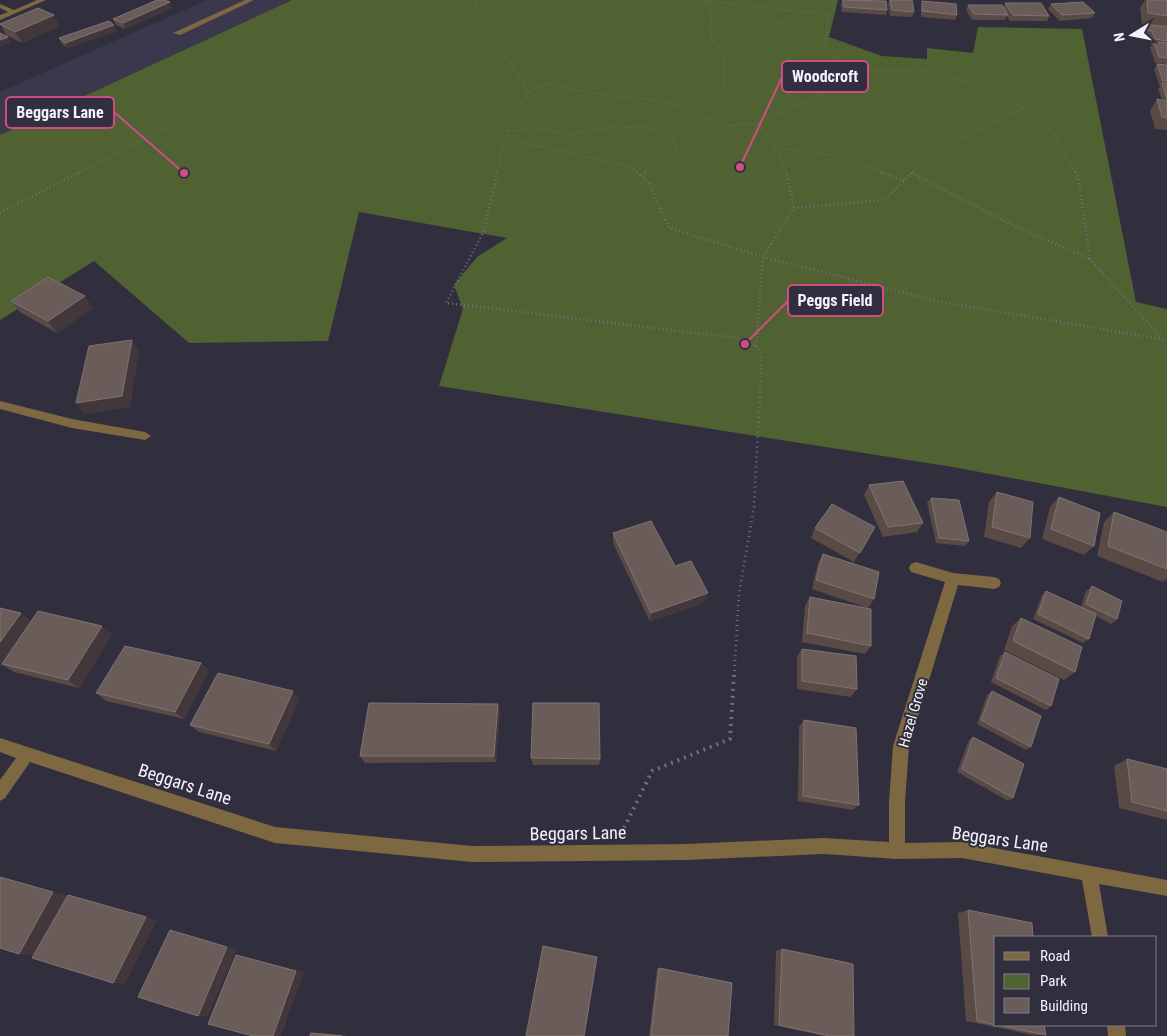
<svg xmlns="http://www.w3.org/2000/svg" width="1167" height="1036" font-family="'Roboto Condensed',sans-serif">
<rect width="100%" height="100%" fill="#312f3e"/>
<path fill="#3b384d" d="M207 0H292L0 135V92Z"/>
<path fill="#506232" d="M292 0H838L829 37 882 56 927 59V48L973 53 978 27 1082 29 1136 302 1167 309V507L953 467 439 386 463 309 454 285 477 257 507 238 359 212 328 341 189 343 94 261 0 320V135Z"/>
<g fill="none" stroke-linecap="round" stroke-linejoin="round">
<path stroke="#716f7d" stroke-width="2" stroke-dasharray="0.5 2.5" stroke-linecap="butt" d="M478 0 474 6 529 92 511 119 505 138 633 168 638 173
M699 0 803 12
M706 1 712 13 711 38 723 55
M829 14 825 46 846 69 937 72 979 85 1022 108
M529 92 545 84 600 94 662 101 729 126 758 123 818 96 836 86 846 69
M506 131 548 129 569 135 595 129 642 126 670 133 677 152 644 173
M775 148 842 156 884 173
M78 173 212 104
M497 173 505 138
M786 173C778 139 747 112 724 87L723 55 755 33 804 12 829 14 834 0
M911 173 958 140 1022 108 1052 132 1076 173"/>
<path stroke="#716f7d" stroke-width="2.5" stroke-dasharray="1 3" stroke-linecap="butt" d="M497 172 484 231 446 303 738 338 756 346 762 355 760 393
M637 172 649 183 669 228 763 257 941 302 1167 340
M881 172 904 181
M1075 172 1078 177 1090 259 1162 338
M912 173 1010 224 1090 259
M641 175 646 172
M794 208 884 200 913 172
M0 213 80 172
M756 346 763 257 794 208 786 172"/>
<path stroke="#716f7d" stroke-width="3" stroke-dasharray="1 4" stroke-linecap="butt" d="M734 676 739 594 754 507 760 392"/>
<path stroke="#716f7d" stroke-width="4" stroke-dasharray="2 5" stroke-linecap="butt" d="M624 828 652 771 730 739 734 674"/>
<path fill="#7d6842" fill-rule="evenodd" d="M37 0H46L0 20V15L8 12 0 8V4L14 10Z
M245 0H254L180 35 173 33Z
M0 401 72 419 145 432 151 436 145 440 72 428 0 409Z
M916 562 953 573 994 577 999 579 1001 583 999 587 994 589 958 585 909 746 905 802V843L962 842 1167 880V896L1099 884 1108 937H1092L1082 880 962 858 897 859 824 854 686 860 472 862 275 843 30 762 5 798 0 801V780L16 758 0 752V738L275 827 472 846 686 844 824 838 889 842V802L893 746 945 582 911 572 909 568 911 564Z
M1107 1025H1125L1126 1036H1108Z"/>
</g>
<path fill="#5a4a45" d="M842 0H873L887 10 886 15 842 12 841 4Z
M890 0H912L914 12 912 17 890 16 888 4Z
M1145 0H1167V64L1155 63 1150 47 1152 45 1149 37 1143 36 1141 30 1144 25 1142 24 1140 8Z
M922 1 957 15 955 20 921 17V6Z
M1005 3 1049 16 1047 21H1010L1007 16 1005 20H972L966 10 968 5 1003 8Z
M1051 4 1095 13 1092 18 1060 21 1048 9Z
M172 8 125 29 116 25 113 19Z
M0 24 59 26 22 43 6 35Z
M117 31 68 48 62 44 59 38Z
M1157 64 1167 65V130L1155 129 1150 111 1157 99 1162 100 1158 89 1160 87 1154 69Z
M11 301 93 308 57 333 20 312Z
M869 485 923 523 917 532 883 537 864 495Z
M997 492 1030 538 1021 548 984 537 989 502Z
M1059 497 1094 546 1084 555 1042 539 1050 507Z
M931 498 969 541 965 546 936 543 927 503Z
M1114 512 1167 532V579L1163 582 1097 556 1104 522Z
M875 527 854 562 811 538 815 528Z
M613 533 675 566 705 602 650 622 613 543Z
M823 554 874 599 868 608 812 589 818 563Z
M1092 586 1117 619 1111 624 1096 616 1089 639 1083 643 1033 619 1042 595 1046 591 1081 607 1086 591Z
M810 597 871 646 865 654 802 642 805 606Z
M0 608 31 621 112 634 79 688 14 672 3 665 2 666 0 665Z
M1021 618 1075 672 1064 680 1004 650 1012 626Z
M802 649 857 689 851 697 797 689V657Z
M1005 652 1051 706 1046 710 991 682 1000 656Z
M201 663 209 671 184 719 106 701 96 693Z
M992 691 1031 747 1026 750 977 724 987 695Z
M300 698 276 751 199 732 190 725Z
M500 711 496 762 365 763 360 756Z
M804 720 859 805 853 810 798 801 799 727Z
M973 737 1013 798 1008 801 957 772 969 740Z
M531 758 600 759 599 765H533Z
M1127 759 1167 769V820L1119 808 1114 766Z
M968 910 1046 1035H1033L966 1021 958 913Z
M782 949 854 1036H824L774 1025 776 951Z
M659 968 728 1036H649L657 969Z
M311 1033H318L349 1036H310Z"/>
<path fill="#42373a" d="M170 2 172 8 125 29 123 23Z
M54 15 59 26 22 43 15 32Z
M114 25 117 31 68 48 65 43Z
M8 37 11 42 0 47V40Z
M85 296 93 308 57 333 48 321Z
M132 340 139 351 130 407 85 414 76 403Z
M708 593 705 602 650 622 651 613Z
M21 613 32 622 2 666 0 664V642Z
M102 626 112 634 79 688 68 680Z
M201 663 209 671 184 719 175 712Z
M293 691 300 698 276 751 269 744Z
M498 704 500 711 496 762 494 756Z
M0 877 67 896 34 956 19 954Z
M68 895 157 920 125 984 113 983Z
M180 933 237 949 208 1016H198Z
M236 955 304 972 281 1036H273Z"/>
<path fill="#6a5c58" stroke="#807372" d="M157 0H164L170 2 123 23 113 19Z
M843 0 886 1 887 10 844 7Z
M890 0H912L914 12 892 10Z
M1147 0H1167V16L1148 13Z
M922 1 956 4 957 15 922 11Z
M1083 2 1095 13 1062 15 1051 4Z
M1005 3H1041L1049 16 1013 15Z
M968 5H1002L1008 15 974 14Z
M38 8 54 15 15 32 0 24Z
M109 21 114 25 65 43 59 38Z
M1145 24 1167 27V41L1155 39 1152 31 1146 30Z
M0 33 8 37 0 40Z
M1154 42 1167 43V58L1159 57Z
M1157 64 1167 65V81H1163Z
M1162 83 1167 84V100Z
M1157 99 1167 101V118L1162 117Z
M48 277 85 296 48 321 11 301Z
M132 340 122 396 76 403 89 346Z
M903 481 923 523 888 527 869 485Z
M997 492 1033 502 1030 538 992 527Z
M1059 497 1100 513 1094 546 1051 529Z
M931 498 959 500 969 541 939 538Z
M832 504 875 527 860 553 815 528Z
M1114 512 1167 532V569L1108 546Z
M651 521 675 566 691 561 708 593 651 613 613 533Z
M823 554 879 572 874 599 816 580Z
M1092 586 1122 601 1117 619 1086 604Z
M1046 591 1096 614 1089 639 1038 614Z
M810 597 871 609V646L807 633Z
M0 608 21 613 0 642Z
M38 611 102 626 68 680 2 664Z
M1021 618 1082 647 1075 672 1013 641Z
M125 646 201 663 175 712 96 693Z
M802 649 856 656 857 689 802 681Z
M1005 652 1059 679 1051 706 996 678Z
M218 673 293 691 269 744 190 725Z
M992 691 1041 716 1031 747 981 720Z
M369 703 498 704 494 756H360Z
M533 703H599L600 759 531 758Z
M804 720 856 728 859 805 803 796Z
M973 737 1024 764 1013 798 962 769Z
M1127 759 1167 769V811L1132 802Z
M0 877 53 892 19 954 0 948Z
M68 895 146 917 113 983 32 958Z
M968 910 1032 923 1033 937H996V1025L977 1021Z
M170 930 227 947 198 1016 138 997Z
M543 946 597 957 584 1036H526Z
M782 949 853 964 854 1036H830L779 1025Z
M236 955 296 971 273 1036H253L208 1024Z
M659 968 732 983 728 1036H651Z
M997 1025H1044L1046 1035Z
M311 1033 342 1036H310Z"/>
<g text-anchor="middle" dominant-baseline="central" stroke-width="4" stroke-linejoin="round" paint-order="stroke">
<g font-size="15" fill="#f3f2fc" stroke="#312f3e">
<text transform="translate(913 713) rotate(-74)">Hazel Grove</text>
</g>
<g font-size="18" fill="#f3f2fc" stroke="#312f3e">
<text transform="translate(185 784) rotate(18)">Beggars Lane</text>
<text transform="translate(578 833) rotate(-1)">Beggars Lane</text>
<text transform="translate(1000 839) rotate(8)">Beggars Lane</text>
</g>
</g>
<path fill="none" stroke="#ce4e83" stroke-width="2" d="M740 167L782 77M184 173L114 112M745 344L788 301"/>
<g fill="#ce4e83" stroke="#312f3e" stroke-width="2">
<circle cx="740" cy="167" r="5"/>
<circle cx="184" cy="173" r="5"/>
<circle cx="745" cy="344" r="5"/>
</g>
<g fill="#312f3e" stroke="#ce4e83" stroke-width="2">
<rect x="782" y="61" width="86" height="31" rx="5"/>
<rect x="6" y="97" width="108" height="31" rx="5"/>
<rect x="788" y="285" width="95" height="31" rx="5"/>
</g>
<g font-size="16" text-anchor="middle" font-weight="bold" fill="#f3f2fc">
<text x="825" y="82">Woodcroft</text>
<text x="60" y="118">Beggars Lane</text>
<text x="835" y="306">Peggs Field</text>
</g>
<rect x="994" y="936" width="162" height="90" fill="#312f3e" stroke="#7f7d8a"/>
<rect x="1004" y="952" width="25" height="8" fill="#7d6842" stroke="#7f7d8a"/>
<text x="1040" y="961" font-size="15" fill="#f3f2fc">Road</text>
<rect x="1004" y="974" width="25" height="15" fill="#506232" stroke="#7f7d8a"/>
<text x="1040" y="986" font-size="15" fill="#f3f2fc">Park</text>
<rect x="1004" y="998" width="25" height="15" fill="#6a5c58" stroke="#7f7d8a"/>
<text x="1040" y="1011" font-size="15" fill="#f3f2fc">Building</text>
<g transform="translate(1132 35) rotate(260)" stroke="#312f3e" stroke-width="4" paint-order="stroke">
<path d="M0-4L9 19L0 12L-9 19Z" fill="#f3f2fc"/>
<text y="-8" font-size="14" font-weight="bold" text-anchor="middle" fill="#f3f2fc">N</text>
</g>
</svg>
